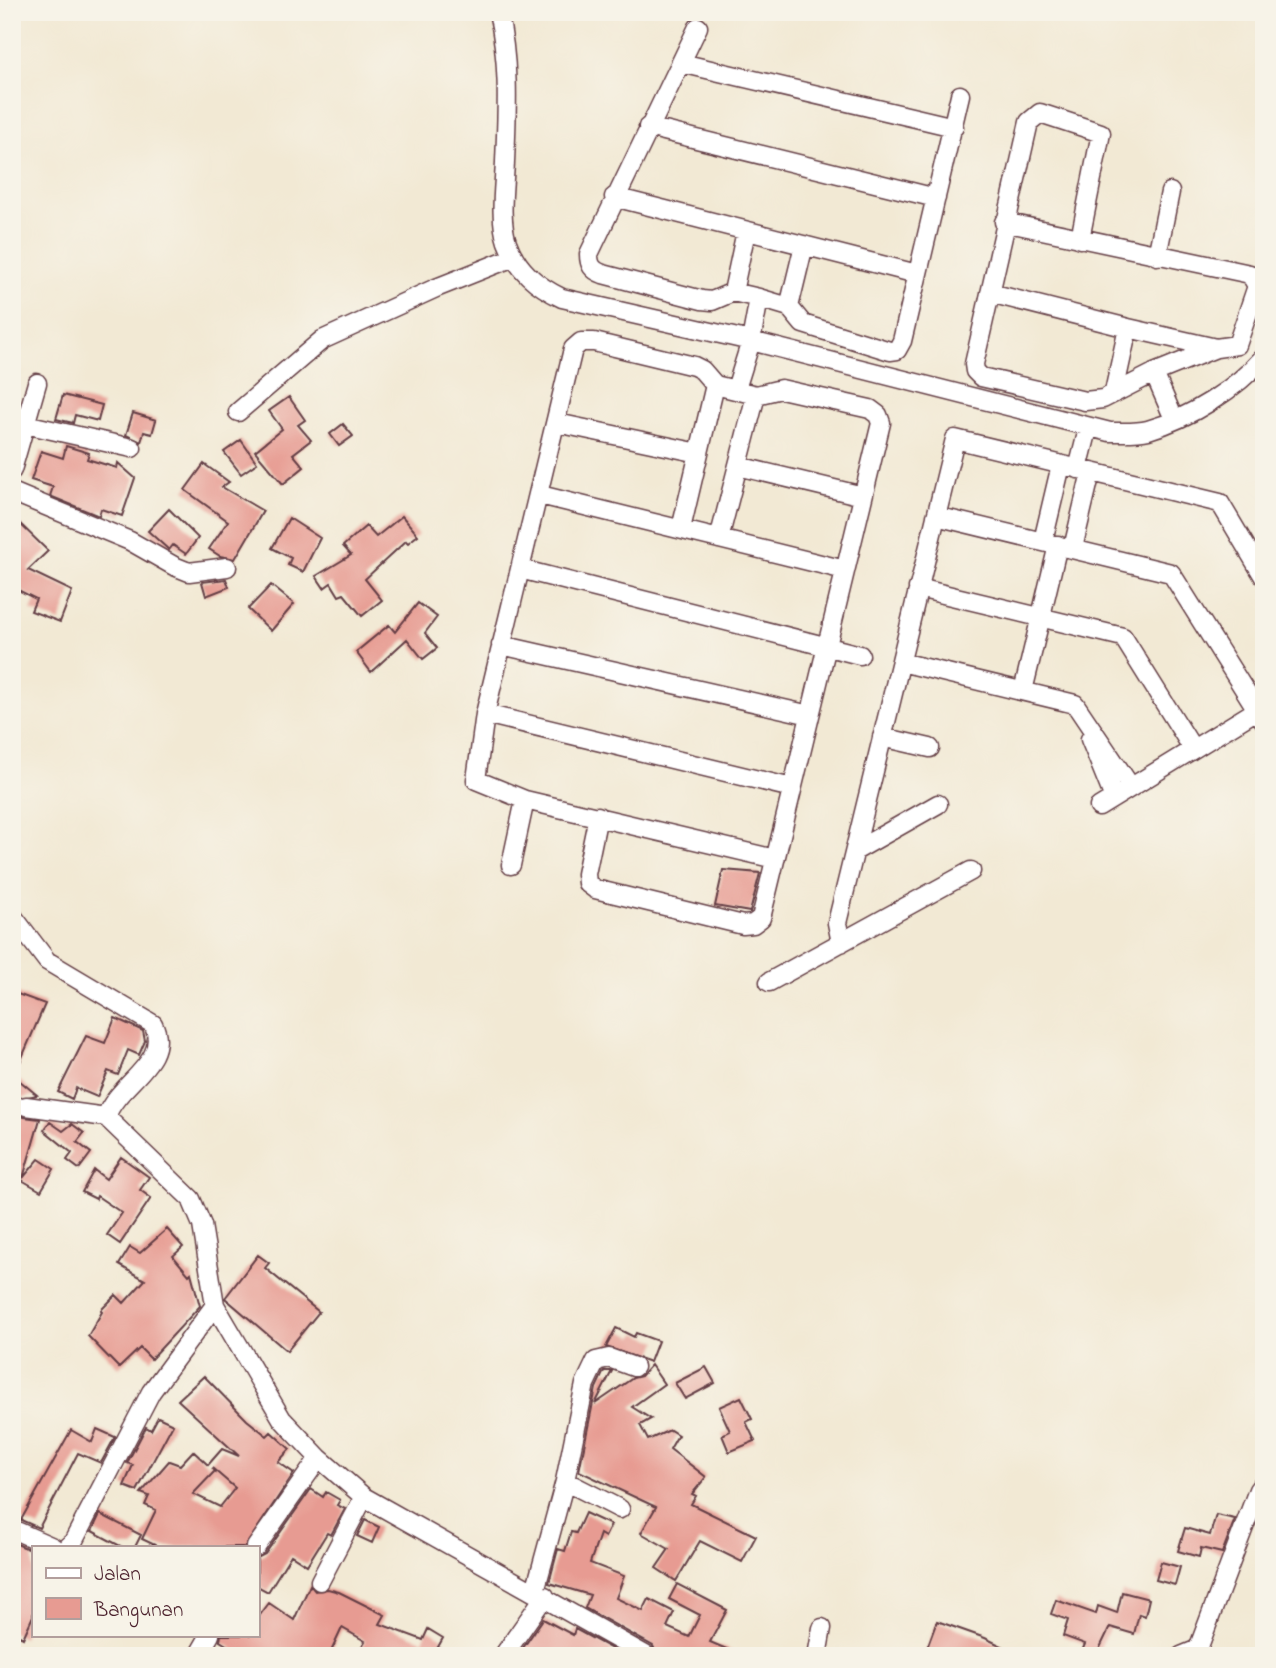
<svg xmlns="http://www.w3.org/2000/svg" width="1276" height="1668" font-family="'Indie Flower',sans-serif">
<rect width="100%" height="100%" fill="#f7f3e8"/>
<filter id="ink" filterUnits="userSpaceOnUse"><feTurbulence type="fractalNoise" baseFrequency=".0143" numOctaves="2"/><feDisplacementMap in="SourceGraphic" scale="14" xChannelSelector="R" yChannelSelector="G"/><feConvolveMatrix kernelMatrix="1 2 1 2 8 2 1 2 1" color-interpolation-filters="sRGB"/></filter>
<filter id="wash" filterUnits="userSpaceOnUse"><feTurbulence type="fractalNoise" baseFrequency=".00686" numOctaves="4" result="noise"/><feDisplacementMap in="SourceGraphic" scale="28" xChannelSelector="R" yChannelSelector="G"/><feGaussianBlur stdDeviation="1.57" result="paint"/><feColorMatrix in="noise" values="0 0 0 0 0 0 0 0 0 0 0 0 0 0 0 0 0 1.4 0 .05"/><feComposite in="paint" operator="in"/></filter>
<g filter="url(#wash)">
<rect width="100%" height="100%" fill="#f2e9d4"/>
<g id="blocks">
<path fill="#e79b92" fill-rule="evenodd" d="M63 395 102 405 98 421 75 415 73 423 56 419Z
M289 397 305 420 298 425 311 440 293 454 304 467 283 484 255 451 282 429 269 411Z
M133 413 156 420 152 434 144 432 141 442 126 435Z
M343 424 353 436 339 446 330 434Z
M241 440 257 463 241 474 224 452Z
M66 446 89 453 87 459 117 468 118 463 135 478 122 516 101 509 99 516 50 496 53 487 31 480 41 451 63 458Z
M204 464 229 482 222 487 263 511 235 559 220 556 209 549 228 521 185 490Z
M169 509 198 538 186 554 173 545 169 550 148 531Z
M12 516 48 551 28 570 72 591 60 622 31 611 36 599 12 587Z
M402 516 418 535 408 543 406 541 365 579 382 600 362 616 344 594 339 596 331 583 324 588 316 576 351 555 343 546 366 526 376 537Z
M289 518 320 538 303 572 288 565 291 558 272 548Z
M226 579 229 587 206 596 202 582Z
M271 585 294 604 271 631 248 609Z
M418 603 437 617 425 633 437 648 423 659 407 639 371 672 356 652 389 625 395 632Z
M723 870 760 873 750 912 715 906Z
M12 992 45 1004 14 1076 37 1095 18 1099 16 1111 24 1117 40 1119 23 1178 39 1159 54 1169 41 1191 20 1179 12 1192Z
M115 1018 143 1031 145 1041 139 1055 128 1050 118 1075 108 1071 97 1097 76 1088 72 1099 58 1092 86 1036 105 1043Z
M50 1122 63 1131 72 1124 84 1133 77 1142 91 1153 79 1169 67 1160 72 1153 44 1130Z
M121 1157 149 1177 140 1190 151 1198 120 1244 107 1235 122 1213 97 1196 96 1199 82 1192 94 1170 106 1179Z
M167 1229 183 1247 173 1256 189 1275 191 1273 200 1306 151 1359 140 1348 119 1368 88 1336 102 1312 101 1310 116 1295 124 1303 145 1280 119 1265 130 1247 140 1253Z
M258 1255 269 1263 265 1268 319 1312 287 1351 225 1298Z
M616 1328 634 1337 636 1333 658 1341 650 1362 606 1347Z
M651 1365 664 1384 632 1407 651 1419 640 1425 648 1440 670 1430 678 1435 670 1449 706 1477 692 1494 696 1496 691 1504 756 1536 742 1562 700 1541 676 1581 656 1568 669 1549 641 1533 656 1507 579 1471 596 1388 604 1371H612L595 1404 633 1378 641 1376Z
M706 1367 715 1383 685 1399 675 1383Z
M204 1376 247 1420 267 1436 271 1432 290 1449 278 1462 294 1473 245 1547H159L142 1539 156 1510 145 1505 149 1496 141 1493 169 1461 180 1465 193 1451 208 1465 222 1449 239 1456 178 1400ZM212 1468 235 1488 220 1507 193 1494 215 1471Z
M741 1397 752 1419 746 1422 755 1441 729 1452 722 1435 730 1431 719 1407Z
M158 1417 173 1424 137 1491 124 1486 133 1465 127 1463 146 1427 151 1430Z
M97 1429 115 1437 101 1463 78 1453 39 1528 21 1520 71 1430 92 1442Z
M311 1489 323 1497 326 1492 340 1500 337 1505 345 1509 331 1535 327 1533 307 1565 291 1555 268 1592 257 1586V1558L265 1554Z
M585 1513 611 1525 605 1537 600 1534 590 1563 624 1576 616 1598 643 1611 649 1599 674 1612 667 1627 689 1637 700 1615 669 1599 677 1584 727 1610 710 1642 743 1656H658L653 1646 585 1608 590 1595 549 1583 558 1549 565 1551 571 1532 576 1533Z
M100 1514 141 1535 135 1547H122L92 1531Z
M1216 1515 1235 1519 1222 1553 1201 1548 1199 1557 1178 1551 1185 1528 1210 1535Z
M365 1520 379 1527 372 1543 357 1536Z
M12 1542 33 1551V1616L23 1638 12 1632Z
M1161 1562 1180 1567 1175 1585 1156 1580Z
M310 1585 315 1591 328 1589 339 1592 385 1615 380 1624 423 1640 428 1629 443 1638 433 1656H356L365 1641 342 1628 329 1656H229L233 1649 220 1641 221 1635H257V1619L269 1603 294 1620Z
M1122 1592 1149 1599 1145 1616 1139 1614 1134 1634 1110 1627 1096 1656H1080L1085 1644 1063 1636 1068 1620 1051 1614 1056 1600 1096 1614 1098 1606 1117 1613Z
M543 1619 573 1635 575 1629 612 1649 609 1656H521L523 1648Z
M937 1621 985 1638 1023 1656H924Z"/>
</g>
</g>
<g filter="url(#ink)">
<use href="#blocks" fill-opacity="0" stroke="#633d44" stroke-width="2"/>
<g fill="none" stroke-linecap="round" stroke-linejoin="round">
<g stroke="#633d44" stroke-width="21">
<path id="street" d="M498 12C510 63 507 111 505 162 504 187 499 218 507 242 517 270 537 286 562 298L751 341 1110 432C1122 432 1137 433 1148 430 1190 418 1236 389 1264 357
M698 27 589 254C589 265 592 270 603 274L702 300 712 301 733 292 759 298 789 307 803 324 890 351 897 350 902 341 960 95
M681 63 954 127
M648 127 936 198
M614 197 917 274
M1004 222 1250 274 1257 286 1237 345 1216 348 1154 373 1103 399 1085 401 981 377 975 371 974 364 1029 122 1040 113 1101 133 1080 239
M1157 256 1170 192
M733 292 746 231
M990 293 1128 328 1114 392
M789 307 804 245
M1128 328 1216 348
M1154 373 1174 419
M736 389 751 341 759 298
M238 412 322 340 436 288 514 257
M557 423 699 453
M25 424 132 448
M738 466 863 496
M1078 469 1088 429
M12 470 37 383
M12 492 130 541 174 566 189 572 227 567
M540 495 845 570
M936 516 1171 573 1264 721
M681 529 715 385
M719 539 756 395
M1043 541 1061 465
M1073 548 1091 472
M520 569 860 655
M918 588 1123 637 1193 749
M501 645 810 715
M901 662 1075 704 1131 787
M1023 691 1058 545
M485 714 792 788
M882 737 930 748
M1090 739 1114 798
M1099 807 1257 710
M598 816 586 874 587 883 595 889 743 925 753 924 761 918 881 423 878 415 870 409 781 389 756 395 715 385 702 370 694 366 594 342H581L573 349 485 714 476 780 525 800 775 859
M855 851 938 804
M511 865 525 800
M12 915 47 961 153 1024C172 1062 117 1083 106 1117L191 1199 202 1225 215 1305 282 1419 319 1458 364 1497 647 1656
M841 943 837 923 955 439 1220 503 1264 577
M769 982 971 871
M26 1106 106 1117
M565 1481 620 1509
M12 1529 53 1547
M67 1547 73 1542 151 1392 215 1305
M256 1547 319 1458
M320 1581 364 1497
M535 1591 565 1481 585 1384 596 1361 609 1358 634 1367
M199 1654 210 1635
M503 1656 545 1596
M817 1656 822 1628
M1181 1656 1198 1649 1258 1490 1264 1482"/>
</g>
<use href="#street" stroke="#fff" stroke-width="18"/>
</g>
</g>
<rect width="1276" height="1668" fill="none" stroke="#f7f3e8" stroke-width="42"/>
<rect x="32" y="1546" width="228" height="91" fill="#f7f3e8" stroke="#b29e9c" stroke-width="2"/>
<rect x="46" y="1568" width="35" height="10" fill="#ffffff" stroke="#b29e9c" stroke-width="2"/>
<text x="94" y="1580" font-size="21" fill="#4a1f2b">Jalan</text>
<rect x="46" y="1598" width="35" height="21" fill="#e79b92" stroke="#b29e9c" stroke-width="2"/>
<text x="94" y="1616" font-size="21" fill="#4a1f2b">Bangunan</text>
</svg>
